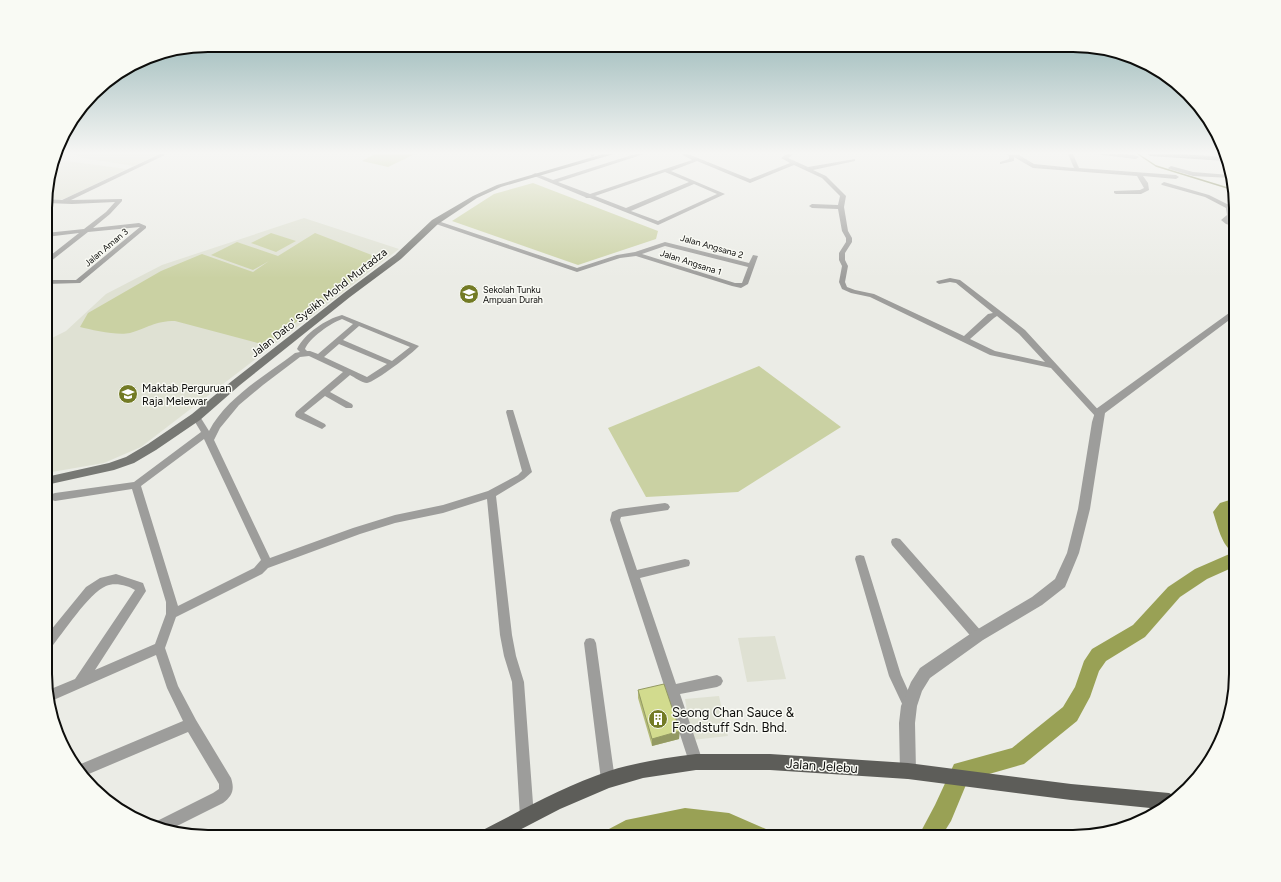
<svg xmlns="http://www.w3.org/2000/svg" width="1281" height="882" font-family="Figtree,sans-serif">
<rect width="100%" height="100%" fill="#ebece6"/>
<path fill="#dfe1d3" d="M73 154H158L134 166 83 158Z
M66 161 127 169 66 198 60 200 46 198V187L53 164Z
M304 218 399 249 141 447 104 463 46 473V341L66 331 106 294 162 265Z
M775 636 786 679 747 682 738 638Z
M719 696 728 736 692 740 685 699Z"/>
<path fill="#cad1a3" d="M375 154H415L388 167 362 161Z
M533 183 658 231 656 239 578 265 452 221 494 194Z
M271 233 296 241 276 252 251 243Z
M315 233 382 259 265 345 175 321C154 321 148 328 130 333 118 336 92 330 80 327L88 313 161 271 202 254 253 272 269 261 253 270 211 255 237 242 278 256Z
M759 366 841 427 738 492 646 497 608 428Z"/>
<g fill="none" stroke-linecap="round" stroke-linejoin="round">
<path stroke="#6f753f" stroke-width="1.5" d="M1138 154 1156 166 1234 190"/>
<path fill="#99a155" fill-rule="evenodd" d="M1236 498V510L1229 513 1236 530V566L1207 579 1180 597 1145 637 1106 661 1099 671 1090 697 1077 721 1024 764 968 780 951 821 941 837H918L935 805 954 764 1012 748 1063 707 1075 687 1084 661 1092 649 1133 625 1168 587 1195 569 1234 552C1222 548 1217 523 1213 512L1220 503Z
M685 808 729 813 766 829 769 837H733L728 835 685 830 651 837H606L609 829 626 820Z"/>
<path fill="#9d9d9b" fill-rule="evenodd" d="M160 154H167L71 200 122 199V201L110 214 93 228 139 223 146 226V228L80 283 46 284V280H76L140 227 88 232 46 265V259L79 233 46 237V233L84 229 106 212 115 202 72 204 46 203V199L62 200Z
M590 154H596L592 157Z
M635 154H644L558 182 590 194 692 160 681 154H688L750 179 790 163 781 158 787 154H794L788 158 808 167 855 159V161L813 170 826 176 846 196 844 207 848 231 852 238V242L845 253V260L848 266 845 282 847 287 855 290 874 294 964 336 988 314 993 313 956 283 950 282 939 284 936 282 937 281 950 278 960 280 1025 330 1103 415 1099 418 1096 417 1051 368 990 355 870 297 851 293 842 289 839 282 842 266 839 260V253L846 242V238L842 231 838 209 812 208 809 206 812 204 838 205 840 196 822 178 794 165 750 183 697 161 671 171 725 194 658 225 590 198H586L585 197 532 175 535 173 553 180ZM665 172 689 182 626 208 595 196ZM694 184 717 194 658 221 631 211ZM997 316 1019 334 1045 362 995 351 970 339 994 318Z
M1006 154 1019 155 1034 164 1074 168 1068 154H1073L1079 168 1176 175 1179 177 1176 179 1143 176 1148 183 1149 190 1141 194H1116L1114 193V191L1140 190 1144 188 1137 176 1033 168 1014 157V161L1000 164V162L1009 159V156Z
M1094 154C1105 154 1130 152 1139 157L1136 159Z
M1171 166 1193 172 1230 175 1231 178 1193 176 1169 169 1168 168Z
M1164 182 1209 195 1231 206 1233 215 1228 220 1236 223V227L1226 224 1221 220 1227 215 1226 208 1205 197 1162 185 1161 184Z
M435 220 577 268 617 255 635 252 665 242 749 263 753 255 758 256 748 284 741 288 732 286 636 256 620 258 577 272 433 223V221ZM665 246 748 267 742 283H735L642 254Z
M342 315 419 346C413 353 375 382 367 383 362 383 354 377 350 375L330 392 352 404 353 406 352 408H346L325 396 304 413 325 424 326 426 322 429 296 417 295 415 296 412 343 372 309 356 300 357 263 385 239 405 220 428 214 440 270 558 353 528 395 515 443 505 488 491 518 475 522 471 506 412 507 410H513L532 472 524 479 496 496 512 635 516 656 524 682 534 817 532 822 527 824 522 822 520 817 512 682 504 656 500 635 487 499 443 513 395 523 360 534 268 568 262 574 176 617 165 648 178 686 196 720 231 778C235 790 232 796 223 803L167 831 150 826 151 824 213 793 219 789V784L188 732 84 776 76 766 183 721 167 688 156 655 49 702 46 691 75 679 135 590C128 585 114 582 106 586 89 593 63 633 50 649L46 650V636L86 587 100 578 116 574 143 583 146 591 95 670 155 644 166 614V602L132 489 55 501 52 500 50 497 52 494 55 493 134 482 201 432 192 417 193 415H199L209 431C227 397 265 376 295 353L300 352 297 349C304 334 326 319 342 315ZM342 319 353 324 318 354 310 351H307L305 349C309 338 331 323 342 319ZM359 326 410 347 392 361 343 340ZM339 344 387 364 367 377 324 357ZM204 439 261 560 254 568 178 606 141 486Z
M665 503 668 504 670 507 668 510 621 517 620 520 637 570 685 559 689 560 690 563 689 566 685 567 640 578 676 684 717 675 721 677 723 681 721 685 717 687 680 694 703 762 701 767 696 769 691 767 689 762 610 520 612 512 619 509Z
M896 538 900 539 982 632 984 636 982 640 978 641 974 640 892 545 891 542 892 539Z
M860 555 864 556 865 559 901 675 915 706 913 710 909 712 905 710 889 676 855 559 856 556Z
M590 638 594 639 596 643 615 780 613 785 608 787 603 785 601 780 584 643 586 639Z
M1234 665 1236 666 1234 692 1231 690C1228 684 1227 674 1230 667Z"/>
<path fill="#9d9d9b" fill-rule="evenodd" d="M1236 308V315L1105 413 1090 509 1079 553 1065 587 1042 605 983 640 930 678 922 691 917 706 915 723 916 771 914 777 908 779 902 777 900 771 899 723 901 706 911 682 920 668 973 632 1032 597 1055 579 1067 553 1078 509 1092 422 1096 409Z"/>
<path fill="#777874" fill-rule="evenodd" d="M603 154H614L501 187 477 198 438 224 401 259 350 297 240 385 200 420 156 450 134 463 114 470 46 485V477L109 463 126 457 148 444 192 414 232 381 344 293 395 255 432 220 473 196 497 185Z
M1147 154H1184L1225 157 1226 161 1150 156Z"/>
<path fill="#5d5d59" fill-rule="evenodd" d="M696 754H770L908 763 1071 784 1169 793 1175 796 1160 809 1071 800 908 779 770 770H696L643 778 609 788 560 809 506 837H478L481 831C522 810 564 786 609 771 637 762 666 758 696 754Z"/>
</g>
<path fill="#b5bc7a" d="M638 690 679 739 652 746 638 698Z"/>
<path fill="#939963" d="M680 731 679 739 652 746V739Z"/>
<path fill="#d2db8e" stroke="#939963" d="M664 684 680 731 652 739 638 690Z"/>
<linearGradient id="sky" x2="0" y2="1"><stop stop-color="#88acad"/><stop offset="0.55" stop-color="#f6f6f4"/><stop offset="1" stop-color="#f6f6f4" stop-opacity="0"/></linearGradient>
<rect width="1281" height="278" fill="url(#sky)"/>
<defs>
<g id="school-disc" transform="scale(1)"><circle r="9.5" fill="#737b25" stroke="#f9faf4"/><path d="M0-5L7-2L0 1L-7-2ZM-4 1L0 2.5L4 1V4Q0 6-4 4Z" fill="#fff"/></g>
<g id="university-disc" transform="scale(1)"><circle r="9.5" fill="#737b25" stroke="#f9faf4"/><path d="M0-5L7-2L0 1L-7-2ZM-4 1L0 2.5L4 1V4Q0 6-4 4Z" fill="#fff"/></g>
<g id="building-disc" transform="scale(1)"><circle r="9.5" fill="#737b25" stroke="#f9faf4"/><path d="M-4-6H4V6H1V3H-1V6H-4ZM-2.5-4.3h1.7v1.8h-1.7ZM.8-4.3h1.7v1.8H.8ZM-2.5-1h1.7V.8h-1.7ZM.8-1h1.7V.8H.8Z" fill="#fff"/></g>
</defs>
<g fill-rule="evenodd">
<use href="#school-disc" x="469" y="294"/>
<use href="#university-disc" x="128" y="394"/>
<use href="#building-disc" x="658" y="719"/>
</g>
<g text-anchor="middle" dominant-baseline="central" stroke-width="3" stroke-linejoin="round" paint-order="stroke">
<g font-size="9" fill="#0d0d0b" stroke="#f9faf4">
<text transform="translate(712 246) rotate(16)">Jalan Angsana 2</text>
<text transform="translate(106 247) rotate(-40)">Jalan Aman 3</text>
<text transform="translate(691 262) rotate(18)">Jalan Angsana 1</text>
</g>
<g font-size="9" fill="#0d0d0b" stroke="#f9faf4" text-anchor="start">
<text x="483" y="289">Sekolah Tunku<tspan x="483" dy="10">Ampuan Durah</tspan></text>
</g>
<g font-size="11" fill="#0d0d0b" stroke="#f9faf4">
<text transform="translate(319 303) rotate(-38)">Jalan Dato' Syeikh Mohd Murtadza</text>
</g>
<g font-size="11" fill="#0d0d0b" stroke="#f9faf4" text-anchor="start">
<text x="142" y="388">Maktab Perguruan<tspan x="142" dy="13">Raja Melewar</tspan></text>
</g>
<g font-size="13" fill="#0d0d0b" stroke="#f9faf4" text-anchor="start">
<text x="672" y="712">Seong Chan Sauce &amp;<tspan x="672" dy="15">Foodstuff Sdn. Bhd.</tspan></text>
</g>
<g font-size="13" fill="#0d0d0b" stroke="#f9faf4">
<text transform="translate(822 766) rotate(4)">Jalan Jelebu</text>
</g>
</g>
<path d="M0 0H1281V882H0ZM208 52H1073A156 156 0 0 1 1229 208V674A156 156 0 0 1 1073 830H208A156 156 0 0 1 52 674V208A156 156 0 0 1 208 52Z" fill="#f9faf4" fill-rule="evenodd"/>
<path fill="none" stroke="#0d0d0b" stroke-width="2" d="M208 52H1073A156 156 0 0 1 1229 208V674A156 156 0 0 1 1073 830H208A156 156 0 0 1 52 674V208A156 156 0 0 1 208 52Z"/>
</svg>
